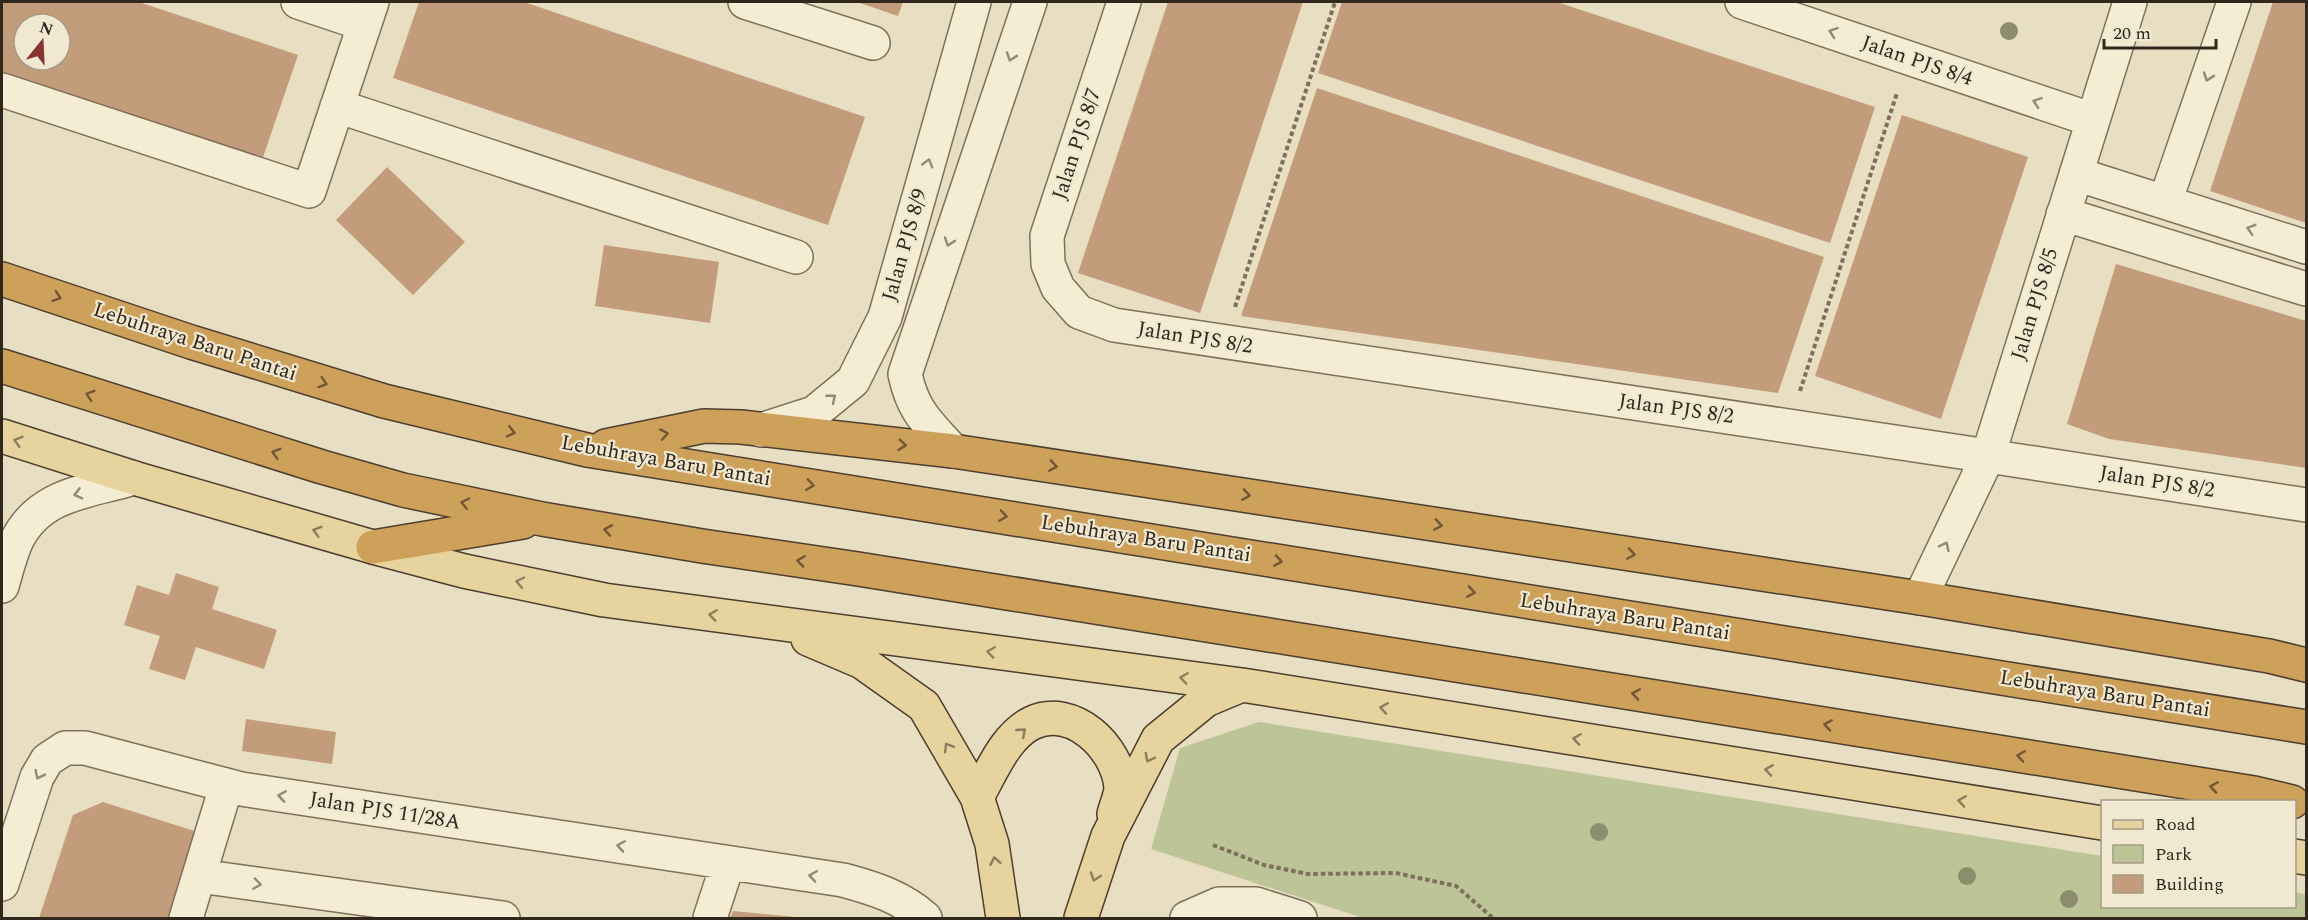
<svg xmlns="http://www.w3.org/2000/svg" width="2308" height="920" font-family="Spectral,serif">
<rect width="100%" height="100%" fill="#e8dec1"/>
<path fill="#bdc497" d="M1259 722 2102 856V906H2294L2295 892 2306 895V918H1363L1151 849 1180 748Z"/>
<path fill="#c29c7b" fill-rule="evenodd" d="M2 2H139L298 55 261 163 2 75ZM24 24H60V60H24Z
M419 2H524L865 117 828 225 393 78Z
M857 2H903L898 16Z
M1168 2H1303L1200 313 1078 273Z
M1342 2H1557L1875 107 1830 243 1318 73Z
M2273 2H2306V223L2210 191Z
M1317 88 1824 257 1778 393 1241 316Z
M1902 115 2028 157 1941 419 1815 376Z
M387 167 465 242 413 295 336 220Z
M604 245 719 262 710 323 595 306Z
M2116 264 2306 321V468L2109 439 2067 424Z
M176 573 219 587 212 609 277 630 264 669 196 647 185 680 149 669 160 636 124 625 137 585 169 595Z
M246 719 336 732 332 764 242 751Z
M103 802 207 835 177 918H39L73 815Z
M733 911 795 917 794 918H730Z"/>
<g fill="none" stroke-linecap="round" stroke-linejoin="round">
<g stroke="#7f705b" stroke-width="36">
<path id="minor" d="M298 2 364 24
M745 2 873 43
M1124 2 1047 236 1048 264 1058 288 1079 312 1114 325 1988 456 2306 505
M1742 2 2093 120
M2 90 309 191 372 2
M337 106 796 257
M2076 174 2306 247
M2165 202 2234 2
M2063 214 2306 289
M761 430 814 413 853 381 885 317 974 2
M953 451C928 423 913 412 905 374L1030 2
M2 586C6 572 10 556 16 542 39 493 88 492 134 478
M1920 598 1988 456 2130 2
M199 876 503 918
M2 884 37 777 47 760 65 748H85L241 789 843 880C873 888 902 897 925 918
M186 918 226 787
M710 918 728 863
M1187 918 1219 904H1256L1300 918"/>
</g>
<g stroke="#4d3e2f" stroke-width="36">
<path id="major" d="M2 436 134 478 373 547 464 571 604 600 1242 685 2102 823
M808 639 862 662 924 706 977 797 992 844 1003 918
M977 797C991 773 1005 736 1032 723 1073 704 1117 747 1121 787 1121 795 1116 806 1114 814
M2294 856 2306 858
M1081 918 1108 836 1158 739 1206 700 1242 685"/>
</g>
<g stroke="#4d3e2f" stroke-width="36">
<path id="highway" d="M2 279 191 342 384 401 587 450 2306 727
M2 366 322 467 403 490 542 519 702 546 858 569 2254 793 2292 802
M606 446 704 426 741 427 953 451 1920 598 2269 656 2306 665
M373 547 523 522"/>
</g>
<path stroke="#7f705b" stroke-width="4" stroke-dasharray="4.5 3" stroke-linecap="butt" d="M1235 307 1335 2
M1800 391 1897 93
M1213 845 1264 865 1308 874 1396 873 1456 886 1493 918"/>
<use href="#minor" stroke="#f4ecd3" stroke-width="33"/>
<use href="#major" stroke="#e7d39d" stroke-width="33"/>
<use href="#highway" stroke="#cea15b" stroke-width="33"/>
</g>
<g fill="#8c8d6c">
<circle cx="2009" cy="31" r="9"/>
<circle cx="1599" cy="832" r="9"/>
<circle cx="1967" cy="876" r="9"/>
<circle cx="2069" cy="899" r="9"/>
</g>
<defs><path id="oneway-chevron" d="M-2-3.5L2.5 0L-2 3.5" fill="none" stroke-width="1.6" stroke-linecap="round" stroke-linejoin="round" transform="scale(1.5)"/></defs>
<g stroke="#928a78">
<use href="#oneway-chevron" transform="translate(1833 32) rotate(-161)"/>
<use href="#oneway-chevron" transform="translate(1011 57) rotate(109)"/>
<use href="#oneway-chevron" transform="translate(2208 77) rotate(109)"/>
<use href="#oneway-chevron" transform="translate(2037 102) rotate(-161)"/>
<use href="#oneway-chevron" transform="translate(928 163) rotate(-74)"/>
<use href="#oneway-chevron" transform="translate(2251 229) rotate(-163)"/>
<use href="#oneway-chevron" transform="translate(949 242) rotate(109)"/>
<use href="#oneway-chevron" transform="translate(832 398) rotate(-39)"/>
<use href="#oneway-chevron" transform="translate(78 494) rotate(166)"/>
<use href="#oneway-chevron" transform="translate(1945 546) rotate(-64)"/>
<use href="#oneway-chevron" transform="translate(39 775) rotate(116)"/>
<use href="#oneway-chevron" transform="translate(282 796) rotate(-171)"/>
<use href="#oneway-chevron" transform="translate(621 846) rotate(-171)"/>
<use href="#oneway-chevron" transform="translate(813 876) rotate(-171)"/>
<use href="#oneway-chevron" transform="translate(257 884) rotate(8)"/>
</g>
<g stroke="#705836">
<use href="#oneway-chevron" transform="translate(57 297) rotate(19)"/>
<use href="#oneway-chevron" transform="translate(323 383) rotate(17)"/>
<use href="#oneway-chevron" transform="translate(90 395) rotate(-163)"/>
<use href="#oneway-chevron" transform="translate(511 432) rotate(14)"/>
<use href="#oneway-chevron" transform="translate(664 434) rotate(-11)"/>
<use href="#oneway-chevron" transform="translate(902 445) rotate(6)"/>
<use href="#oneway-chevron" transform="translate(276 453) rotate(-163)"/>
<use href="#oneway-chevron" transform="translate(1053 466) rotate(9)"/>
<use href="#oneway-chevron" transform="translate(810 485) rotate(8)"/>
<use href="#oneway-chevron" transform="translate(1246 495) rotate(9)"/>
<use href="#oneway-chevron" transform="translate(465 503) rotate(-168)"/>
<use href="#oneway-chevron" transform="translate(1003 516) rotate(9)"/>
<use href="#oneway-chevron" transform="translate(1438 525) rotate(9)"/>
<use href="#oneway-chevron" transform="translate(608 530) rotate(-170)"/>
<use href="#oneway-chevron" transform="translate(1631 554) rotate(9)"/>
<use href="#oneway-chevron" transform="translate(801 561) rotate(-172)"/>
<use href="#oneway-chevron" transform="translate(1278 561) rotate(9)"/>
<use href="#oneway-chevron" transform="translate(1471 592) rotate(9)"/>
<use href="#oneway-chevron" transform="translate(1636 694) rotate(-171)"/>
<use href="#oneway-chevron" transform="translate(1828 725) rotate(-171)"/>
<use href="#oneway-chevron" transform="translate(2021 756) rotate(-171)"/>
<use href="#oneway-chevron" transform="translate(2214 787) rotate(-171)"/>
</g>
<g stroke="#8c7e5d">
<use href="#oneway-chevron" transform="translate(18 441) rotate(-163)"/>
<use href="#oneway-chevron" transform="translate(317 531) rotate(-164)"/>
<use href="#oneway-chevron" transform="translate(520 582) rotate(-168)"/>
<use href="#oneway-chevron" transform="translate(713 615) rotate(-172)"/>
<use href="#oneway-chevron" transform="translate(991 652) rotate(-172)"/>
<use href="#oneway-chevron" transform="translate(1184 678) rotate(-172)"/>
<use href="#oneway-chevron" transform="translate(1384 708) rotate(-171)"/>
<use href="#oneway-chevron" transform="translate(1022 732) rotate(-41)"/>
<use href="#oneway-chevron" transform="translate(1577 739) rotate(-171)"/>
<use href="#oneway-chevron" transform="translate(948 747) rotate(-121)"/>
<use href="#oneway-chevron" transform="translate(1149 758) rotate(117)"/>
<use href="#oneway-chevron" transform="translate(1769 770) rotate(-171)"/>
<use href="#oneway-chevron" transform="translate(1962 801) rotate(-171)"/>
<use href="#oneway-chevron" transform="translate(995 861) rotate(-100)"/>
<use href="#oneway-chevron" transform="translate(1095 877) rotate(108)"/>
</g>
<g text-anchor="middle" dominant-baseline="central" stroke-width="4.5" stroke-linejoin="round" paint-order="stroke">
<g font-size="21" fill="#31281d" stroke="#f0e8d0">
<text transform="translate(1917 61) rotate(19)">Jalan PJS 8/4</text>
<text transform="translate(1077 144) rotate(-72)">Jalan PJS 8/7</text>
<text transform="translate(905 245) rotate(-74)">Jalan PJS 8/9</text>
<text transform="translate(2035 304) rotate(-73)">Jalan PJS 8/5</text>
<text transform="translate(1195 338) rotate(9)">Jalan PJS 8/2</text>
<text transform="translate(195 342) rotate(18)">Lebuhraya Baru Pantai</text>
<text transform="translate(1676 409) rotate(8)">Jalan PJS 8/2</text>
<text transform="translate(666 461) rotate(10)">Lebuhraya Baru Pantai</text>
<text transform="translate(2157 482) rotate(9)">Jalan PJS 8/2</text>
<text transform="translate(1146 539) rotate(9)">Lebuhraya Baru Pantai</text>
<text transform="translate(1625 617) rotate(9)">Lebuhraya Baru Pantai</text>
<text transform="translate(2105 694) rotate(9)">Lebuhraya Baru Pantai</text>
<text transform="translate(385 811) rotate(9)">Jalan PJS 11/28A</text>
</g>
</g>
<rect width="2308" height="920" fill="none" stroke="#31281d" stroke-width="6"/>
<rect x="2101" y="800" width="195" height="108" fill="#f0e8d0" stroke="#a49b88" stroke-width="1.5"/>
<rect x="2113" y="820" width="30" height="9" fill="#e7d39d" stroke="#a49b88" stroke-width="1.5"/>
<text x="2155" y="830" font-size="18" fill="#31281d">Road</text>
<rect x="2113" y="845" width="30" height="18" fill="#bdc497" stroke="#a49b88" stroke-width="1.5"/>
<text x="2155" y="860" font-size="18" fill="#31281d">Park</text>
<rect x="2113" y="875" width="30" height="18" fill="#c29c7b" stroke="#a49b88" stroke-width="1.5"/>
<text x="2155" y="890" font-size="18" fill="#31281d">Building</text>
<g transform="translate(42 42) rotate(18)"><circle r="28" fill="#f0e8d0" stroke="#a49b88" stroke-width="1.5"/>
<path d="M0-4.5L10 22L0 15L-10 22Z" fill="#873532"/>
<text y="-9" font-size="16" font-weight="bold" text-anchor="middle" fill="#31281d">N</text>
</g>
<path d="M2104 39v9h112v-9" fill="none" stroke="#31281d" stroke-width="3"/>
<text x="2113" y="39" font-size="18" fill="#31281d" stroke="#f0e8d0" stroke-width="4.5" paint-order="stroke">20 m</text>
</svg>
